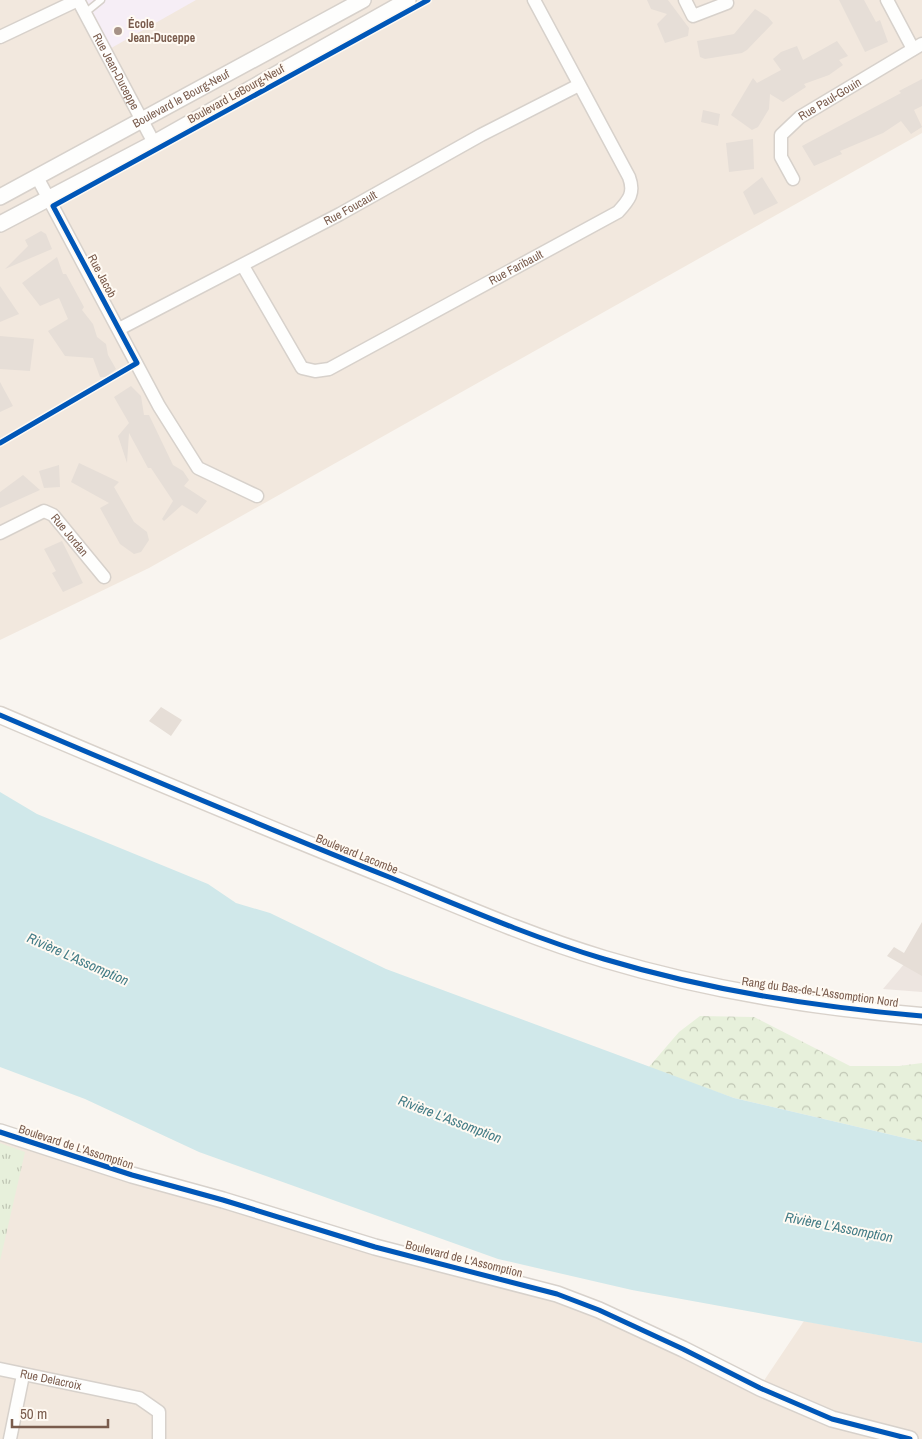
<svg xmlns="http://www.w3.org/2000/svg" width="922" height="1439" font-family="'Archivo Narrow',sans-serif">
<defs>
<pattern id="forest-crowns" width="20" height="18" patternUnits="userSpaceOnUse" patternTransform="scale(1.25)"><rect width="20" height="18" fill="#e7f0db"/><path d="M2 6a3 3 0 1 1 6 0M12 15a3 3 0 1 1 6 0" fill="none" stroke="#c0c6b4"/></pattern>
<pattern id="park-tufts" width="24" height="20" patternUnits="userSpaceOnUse" patternTransform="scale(1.25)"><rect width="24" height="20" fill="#e7f0db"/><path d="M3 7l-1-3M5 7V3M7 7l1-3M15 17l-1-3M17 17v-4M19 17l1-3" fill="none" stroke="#c0c6b4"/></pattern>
</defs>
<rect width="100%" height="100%" fill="#f9f5f0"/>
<path fill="#f2e8de" d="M0 0H922V133L149 568 0 640Z
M0 1129 557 1294 759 1388 804 1321 922 1343V1439H0Z"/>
<path fill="#ede5e0" d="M922 943V992L883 989Z"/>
<path fill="#f6eef6" d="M78 0H196L106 51Z"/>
<path fill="url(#forest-crowns)" d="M700 1016 754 1017 850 1066H899L922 1063V1142L734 1098 648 1068 679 1032Z"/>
<path fill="url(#park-tufts)" d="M0 1143 25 1152 0 1261Z"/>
<path fill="#d0e8ea" d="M0 792 37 814 208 884 236 903 270 913 386 969 734 1098 922 1142V1343L632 1290 498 1259 199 1152 85 1099 0 1067Z"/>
<path fill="#e6ded7" d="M647 0H668L689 28 688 36 665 43 657 24 667 14 651 9Z
M839 0H864L876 22 880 20 888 42 865 52Z
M755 9 768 17 773 23 747 50 742 53 705 59 700 57 697 41 734 34Z
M837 41 848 56 839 60 843 65 829 75 804 84 806 87 783 102 770 94 769 109 758 127 752 130 731 115 753 78 757 83 781 70 773 59 781 52 797 46 803 60Z
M922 79V106L914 110 922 127 911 134 901 121 883 133 840 151 842 154 814 166 802 146 901 93 899 91Z
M703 110 720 114 718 126 701 122Z
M753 139 754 169 729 172 726 143Z
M762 177 778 203 754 215 743 192Z
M41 231 46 234 52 249 5 269 28 246 25 240Z
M57 257 63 274H66L84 307 82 310 93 324 97 337 106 344 108 355 116 369 106 377H100L93 358 65 356 48 331 68 319 59 298 40 306 22 283Z
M0 286 19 314 0 322Z
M0 336 34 339 30 371 0 369Z
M0 382 13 406 0 412Z
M131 386 141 396 144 415H149L173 465 183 471 189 480 184 486 207 501 197 514 182 505 164 521 162 519 173 501 151 468H148L129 433 127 463 118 436 129 423 114 397Z
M79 463 119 482 114 487 134 522 147 532 149 540 141 552 134 554 120 544 100 508 109 503 71 482Z
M59 465 60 487 44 488 39 471Z
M23 475 40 490 0 508V492Z
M62 541 83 583 63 592 52 573 56 571 44 549Z
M161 707 182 720 171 736 149 721Z
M922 922V976L887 956 894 947 904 953Z"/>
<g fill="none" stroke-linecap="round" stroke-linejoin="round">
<g stroke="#d7d1cb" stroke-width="9">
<path id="service" d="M85 13 101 0"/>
</g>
<g stroke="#d7d1cb" stroke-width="15">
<g id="minor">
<path id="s1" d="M78 0 154 143"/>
<path d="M685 0 693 16 727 3 726 0"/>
<path d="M887 0 913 49"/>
<path d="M0 37 78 0"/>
<path d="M37 177 159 406 198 468 257 496"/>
<path id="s2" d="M793 179 781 157V135L800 117 922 44"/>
<path id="s3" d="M243 266 302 368 315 371 329 369 618 212C629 200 635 193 629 177L534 0"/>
<path id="s4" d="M119 329 340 214 481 135 579 85"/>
<path id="s5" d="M0 533 44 511 53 515 104 577"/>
<path id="s6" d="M0 1369 139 1398 159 1412V1439"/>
<path d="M10 1439 23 1375"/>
</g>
</g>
<g stroke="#d7d1cb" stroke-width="18">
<g id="tertiary">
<path id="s7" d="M0 197 363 0"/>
<path d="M0 224 154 143 408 0"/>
<path d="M0 1132 132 1175 223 1200 375 1247 557 1294 599 1310 683 1349 760 1388 832 1419 910 1439"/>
</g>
</g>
<g stroke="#d9d2cb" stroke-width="19">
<path id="secondary" d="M0 715C129 770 259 825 389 877 460 906 531 937 604 959 707 990 815 1007 922 1016"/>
</g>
<use href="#service" stroke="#fefefd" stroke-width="6"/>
<use href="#minor" stroke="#fefefd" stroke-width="12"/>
<use href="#tertiary" stroke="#fefefd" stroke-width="15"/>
<use href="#secondary" stroke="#fefefd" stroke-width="16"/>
<g stroke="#fffaf3" stroke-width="8">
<path id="cycleway" d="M0 443 137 363 53 206 428 0
M0 715C129 770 259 825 389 877 460 906 531 937 604 959 707 990 815 1007 922 1016
M0 1132 132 1175 223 1200 375 1247 557 1294 599 1310 683 1349 760 1388 832 1419 910 1439"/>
</g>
<use href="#cycleway" stroke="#0057b8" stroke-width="5"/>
</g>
<circle fill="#a69286" stroke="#fffaf3" stroke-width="2" cx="118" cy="31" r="5"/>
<g text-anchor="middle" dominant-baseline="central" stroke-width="4" stroke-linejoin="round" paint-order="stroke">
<g font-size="12" font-weight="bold" fill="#7a5c4d" stroke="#fffaf3" text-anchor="start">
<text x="128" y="24">École<tspan x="128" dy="14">Jean-Duceppe</tspan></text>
</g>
<g font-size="12" fill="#7a5c4d" stroke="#fffaf3">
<text stroke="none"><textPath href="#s1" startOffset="81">Rue Jean-Duceppe</textPath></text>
<text transform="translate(236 94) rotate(-29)">Boulevard LeBourg-Neuf</text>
<text stroke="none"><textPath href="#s7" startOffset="206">Boulevard le Bourg-Neuf</textPath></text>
<text stroke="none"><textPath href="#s2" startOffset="108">Rue Paul-Gouin</textPath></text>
<text stroke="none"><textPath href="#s4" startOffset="261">Rue Foucault</textPath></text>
<text stroke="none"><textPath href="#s3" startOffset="358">Rue Faribault</textPath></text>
<text transform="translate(102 276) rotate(62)">Rue Jacob</text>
<text stroke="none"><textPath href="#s5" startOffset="85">Rue Jordan</textPath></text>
<text transform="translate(357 854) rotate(22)">Boulevard Lacombe</text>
<text transform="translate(820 992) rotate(8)">Rang du Bas-de-L'Assomption Nord</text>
<text transform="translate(76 1147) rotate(18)">Boulevard de L'Assomption</text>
<text transform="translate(464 1259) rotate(14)">Boulevard de L'Assomption</text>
<text stroke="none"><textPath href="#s6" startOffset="52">Rue Delacroix</textPath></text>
</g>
<g font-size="14" font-style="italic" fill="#437c86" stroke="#fffaf3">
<text transform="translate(78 959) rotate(24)">Rivière L'Assomption</text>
<text transform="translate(450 1119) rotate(21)">Rivière L'Assomption</text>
<text transform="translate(839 1227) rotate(11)">Rivière L'Assomption</text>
</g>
</g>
<path d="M12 1419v8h96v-8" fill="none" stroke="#7a5c4d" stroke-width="2.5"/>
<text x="20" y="1419" font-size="15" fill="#7a5c4d" stroke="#fffaf3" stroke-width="4" paint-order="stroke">50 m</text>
</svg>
